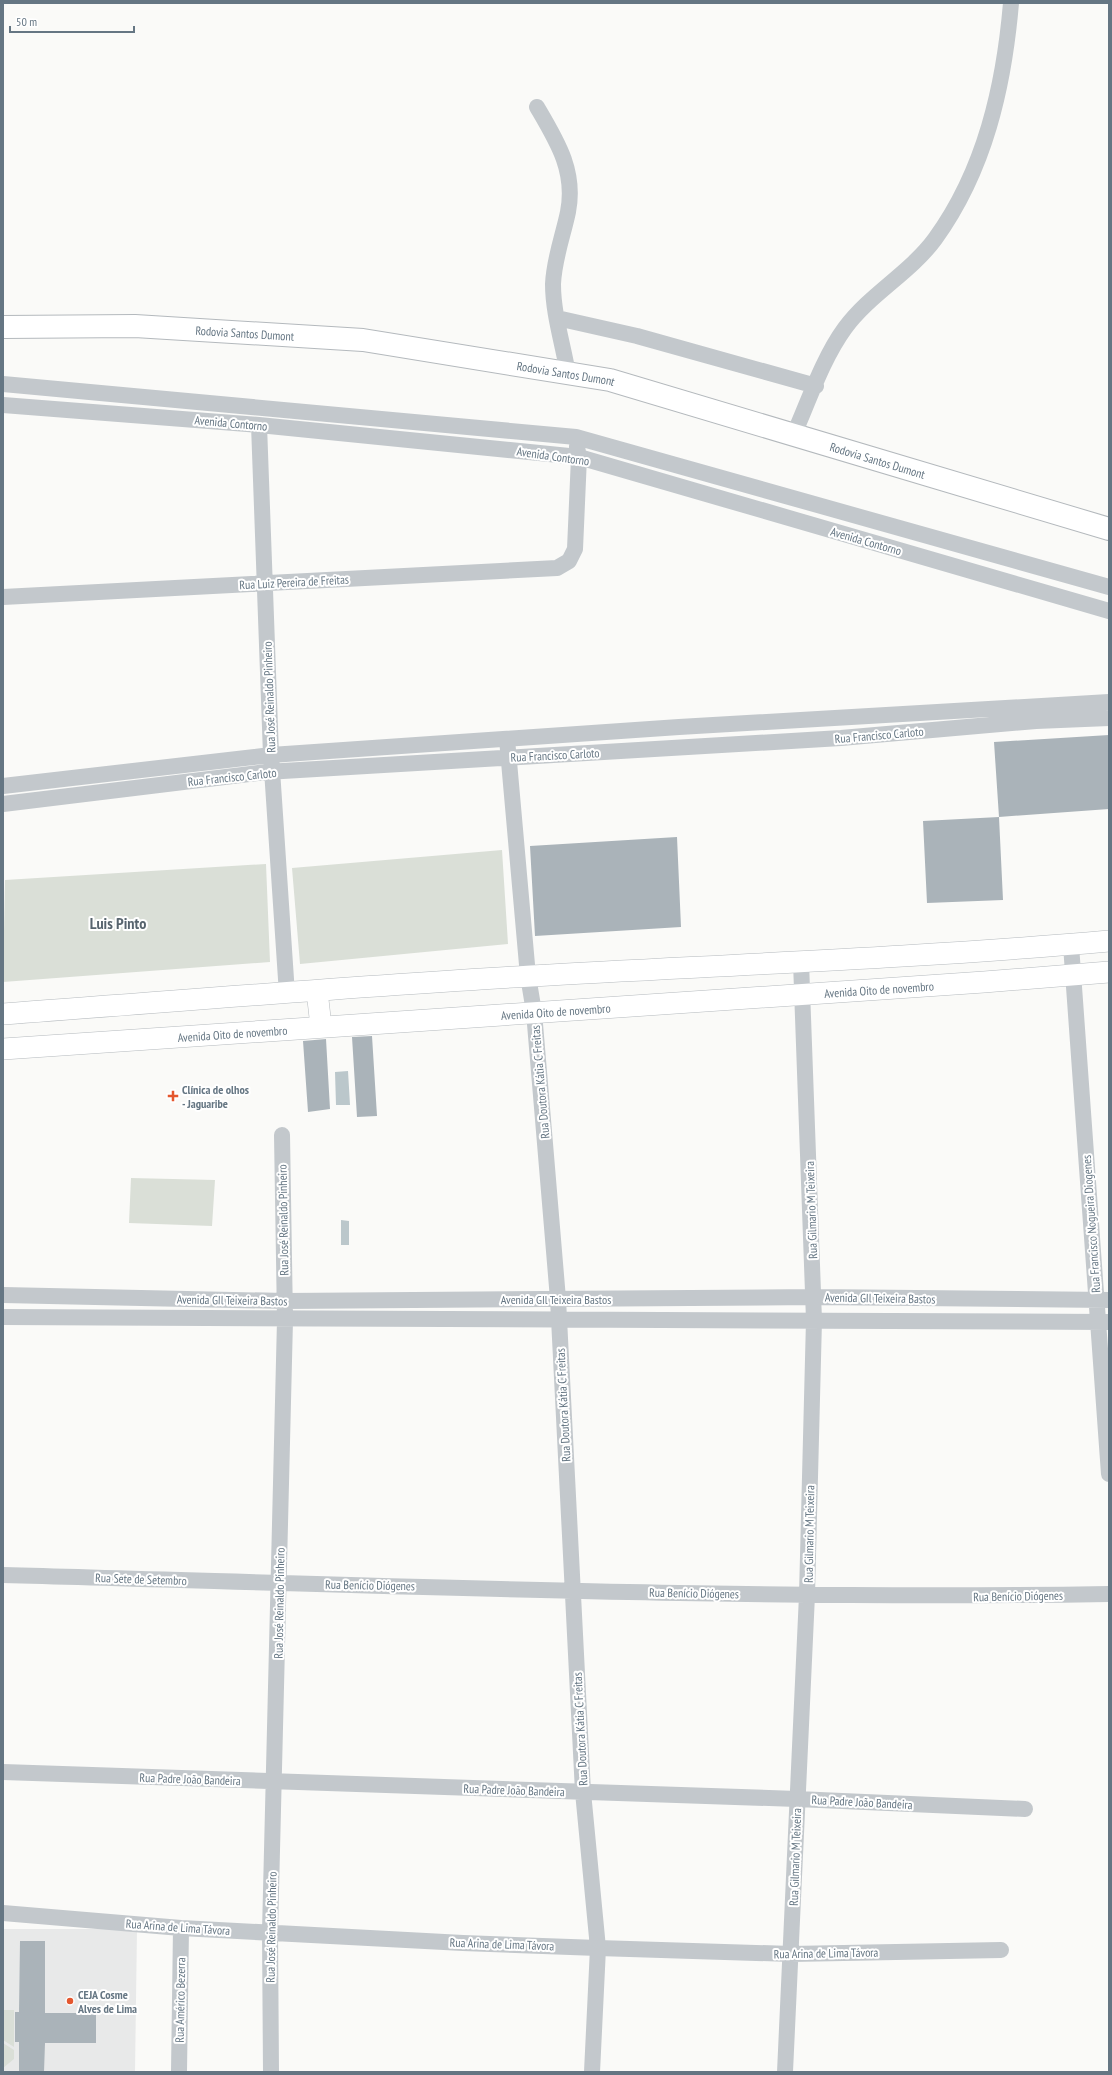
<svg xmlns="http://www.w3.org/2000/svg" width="1112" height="2075" font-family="'PT Sans Narrow',sans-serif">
<rect width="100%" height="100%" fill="#fafaf8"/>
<path fill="#e8e9e9" d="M3 1929H137L135 2072H3Z"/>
<path fill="#dadfd7" d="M502 850 508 944 300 964 292 868Z
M266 864 270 962 3 982 5 880Z
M131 1178 215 1180 212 1226 129 1223Z
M3 2010H14V2047L3 2040Z
M3 2043 14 2050V2059L3 2068Z"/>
<path fill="#bbc7cb" d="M348 1071 350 1105H336L335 1072Z
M341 1220 349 1221V1245H341Z"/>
<path fill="#aab3b9" d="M1109 735V809L999 817 994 742Z
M999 817 1003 900 927 903 923 821Z
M677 837 681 927 535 936 530 846Z
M372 1036 377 1116 357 1117 352 1037Z
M326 1039 330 1109 308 1112 303 1041Z
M20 1941H45V2013H96V2043H45L44 2072H19V2042H15V2012H19Z"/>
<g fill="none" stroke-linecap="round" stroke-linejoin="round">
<g stroke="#b5babe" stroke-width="22">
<g id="major">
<path d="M317 991 321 1026"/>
<path d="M3 1014C179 1001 355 986 531 976 724 965 917 958 1109 941"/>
<path id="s1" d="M3 1049 984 982 1109 972"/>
</g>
</g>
<g stroke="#b4b9bd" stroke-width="24">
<g id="highway">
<path id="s2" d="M3 327 135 326 363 340 610 380 1109 529"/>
</g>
</g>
<path stroke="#c3c8cc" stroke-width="16" d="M537 107C557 141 576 171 568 212 563 236 554 259 553 284 553 314 563 344 568 374
M557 318 637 336 816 386
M3 384 576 437 1109 587
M3 405 259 425 579 457 1109 611
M259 425 271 755 287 994
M794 434C809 400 823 358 845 328 870 294 910 273 935 239 985 170 1004 86 1011 3
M3 597 557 568 569 561 575 549 579 457 577 447
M507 739 528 976 534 1012 558 1299 583 1792 598 1948 592 2072
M3 786 271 755 679 727 1109 702
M3 804 266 772 841 738 1036 721 1109 718
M1071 945 1109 1474
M3 1295 285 1301 814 1297 1109 1300
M3 1317 1109 1322
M3 1575C371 1585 740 1600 1109 1594
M3 1772 797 1799 1025 1809
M3 1913 181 1928 463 1943 598 1948 791 1954 1001 1950
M179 2072 181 1928
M271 2072 270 1932 285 1320 282 1135
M785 2072 807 1595 814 1320 801 962"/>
<use href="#major" stroke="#fff" stroke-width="21"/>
<use href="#highway" stroke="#fff" stroke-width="22"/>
</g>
<g fill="#e4572e" stroke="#fff" stroke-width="1.5">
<path d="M171 1090h4v4h4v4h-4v4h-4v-4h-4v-4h4z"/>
<circle cx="70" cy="2001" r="4"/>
</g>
<g text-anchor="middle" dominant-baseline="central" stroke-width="4" stroke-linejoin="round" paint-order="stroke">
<g font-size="12" fill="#657683" stroke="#fff">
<text stroke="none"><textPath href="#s2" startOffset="242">Rodovia Santos Dumont</textPath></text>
<text stroke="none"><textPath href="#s2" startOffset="566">Rodovia Santos Dumont</textPath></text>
<text transform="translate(231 423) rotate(5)">Avenida Contorno</text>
<text transform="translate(553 456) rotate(8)">Avenida Contorno</text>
<text stroke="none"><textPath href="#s2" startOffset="890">Rodovia Santos Dumont</textPath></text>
<text transform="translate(866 541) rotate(16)">Avenida Contorno</text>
<text transform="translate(294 582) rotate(-3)">Rua Luiz Pereira de Freitas</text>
<text transform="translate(269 697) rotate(-92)">Rua José Reinaldo Pinheiro</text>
<text transform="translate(879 735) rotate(-5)">Rua Francisco Carloto</text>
<text transform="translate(555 755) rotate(-3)">Rua Francisco Carloto</text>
<text transform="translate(232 777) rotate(-6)">Rua Francisco Carloto</text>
<text stroke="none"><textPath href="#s1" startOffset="878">Avenida Oito de novembro</textPath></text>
<text stroke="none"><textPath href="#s1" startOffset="554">Avenida Oito de novembro</textPath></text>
<text stroke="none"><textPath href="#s1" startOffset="230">Avenida Oito de novembro</textPath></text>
<text transform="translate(540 1082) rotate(-95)">Rua Doutora Kátia C Freitas</text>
<text transform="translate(811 1210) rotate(-92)">Rua Gilmario M Teixeira</text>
<text transform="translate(283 1220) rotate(-91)">Rua José Reinaldo Pinheiro</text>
<text transform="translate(1091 1224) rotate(-94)">Rua Francisco Nogueira Diogenes</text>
<text transform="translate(880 1298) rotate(1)">Avenida GIl Teixeira Bastos</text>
<text x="556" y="1299">Avenida GIl Teixeira Bastos</text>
<text transform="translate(232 1300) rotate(1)">Avenida GIl Teixeira Bastos</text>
<text transform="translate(563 1405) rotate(-93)">Rua Doutora Kátia C Freitas</text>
<text transform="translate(809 1534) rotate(-89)">Rua Gilmario M Teixeira</text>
<text transform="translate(141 1579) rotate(2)">Rua Sete de Setembro</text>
<text transform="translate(370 1585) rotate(1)">Rua Benício Diógenes</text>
<text transform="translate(694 1593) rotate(1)">Rua Benício Diógenes</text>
<text transform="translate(1018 1596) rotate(-1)">Rua Benício Diógenes</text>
<text transform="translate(279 1603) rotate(-89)">Rua José Reinaldo Pinheiro</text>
<text transform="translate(580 1729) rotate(-93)">Rua Doutora Kátia C Freitas</text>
<text transform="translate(190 1779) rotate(2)">Rua Padre João Bandeira</text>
<text transform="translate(514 1790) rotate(2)">Rua Padre João Bandeira</text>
<text transform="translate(862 1802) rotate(3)">Rua Padre João Bandeira</text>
<text transform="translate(795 1857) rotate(-88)">Rua Gilmario M Teixeira</text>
<text transform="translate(178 1927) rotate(4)">Rua Arina de Lima Távora</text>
<text transform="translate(271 1927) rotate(-89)">Rua José Reinaldo Pinheiro</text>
<text transform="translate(502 1944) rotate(2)">Rua Arina de Lima Távora</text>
<text transform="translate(826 1953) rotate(-1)">Rua Arina de Lima Távora</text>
<text transform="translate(180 2000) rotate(-89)">Rua Américo Bezerra</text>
</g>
<g font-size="12" font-weight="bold" fill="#657683" stroke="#fff" text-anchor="start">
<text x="182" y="1089">Clínica de olhos<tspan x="182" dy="14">- Jaguaribe</tspan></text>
<text x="78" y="1994">CEJA Cosme<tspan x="78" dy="14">Alves de Lima</tspan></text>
</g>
<g font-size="16" font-weight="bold" fill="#57646e" stroke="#fff">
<text x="118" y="923">Luis Pinto</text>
</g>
</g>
<rect width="1112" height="2075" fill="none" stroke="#657683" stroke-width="8"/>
<path d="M10 26v6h124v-6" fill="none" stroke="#657683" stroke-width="2"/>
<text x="16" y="26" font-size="12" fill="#657683" stroke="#ffffff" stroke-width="3" paint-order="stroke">50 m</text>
</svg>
